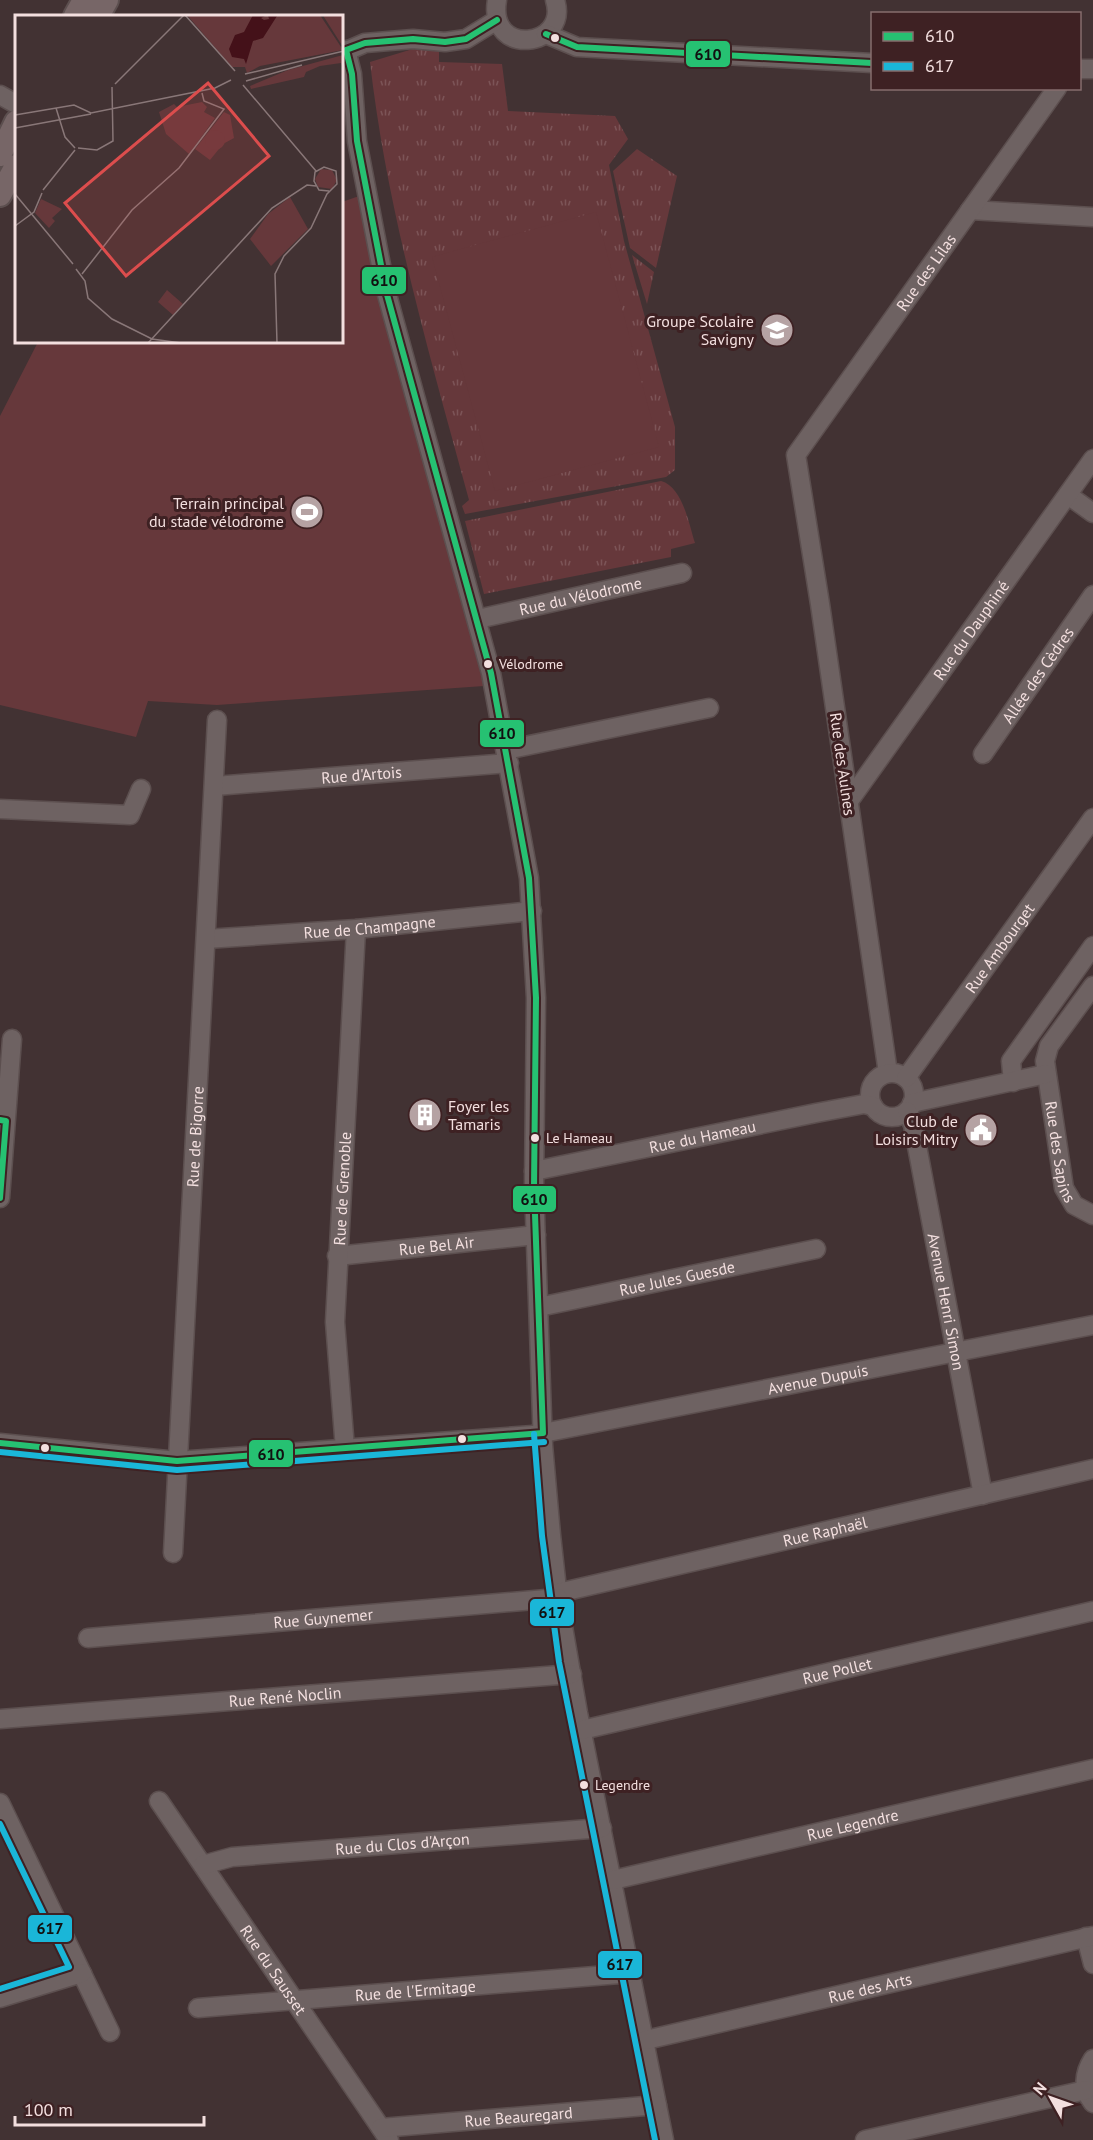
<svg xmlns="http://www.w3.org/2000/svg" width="1093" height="2140" font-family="'PT Sans',sans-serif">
<defs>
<pattern id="grass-tufts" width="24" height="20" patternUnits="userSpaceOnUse" patternTransform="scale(1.5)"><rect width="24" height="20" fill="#66383b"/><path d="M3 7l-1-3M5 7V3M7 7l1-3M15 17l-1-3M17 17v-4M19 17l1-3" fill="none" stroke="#7c5457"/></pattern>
</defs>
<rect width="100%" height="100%" fill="#423233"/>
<path fill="url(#grass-tufts)" d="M439 41V62L502 64 508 111 615 116 628 139 609 165 624 241 675 427V470L666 477 465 514 462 506 469 500C430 356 387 211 370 62Z
M637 149 677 176 656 268 630 248 613 171Z
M632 255 654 272 647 304Z
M661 481C683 487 689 525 695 543L671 549V557L484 594 465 521Z"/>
<path fill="#66383b" d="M359 196 378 283 484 686 217 705 148 701 136 737 0 705V416L38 342H342V202Z
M596 212 659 447 495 491 432 257Z"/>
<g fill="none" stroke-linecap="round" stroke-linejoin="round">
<g stroke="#5c4f4f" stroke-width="21">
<g id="minor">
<path d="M497 0C487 58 570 48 555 0"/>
<path d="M546 34 577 47 872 63"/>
<path d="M346 50 352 74 357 141 386 291 491 673 529 878 536 998 534 1187 543 1445 551 1535 558 1598 578 1713 664 2140"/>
<path d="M342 53 365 43 413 39 445 42 466 39 497 20"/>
<path d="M1080 69H1093"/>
<path d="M0 95 16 104"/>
<path d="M970 210 1093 217"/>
<path d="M1068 495 1093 513"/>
<path id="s1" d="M478 619 682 573"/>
<path d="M506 750 709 708"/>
<path id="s2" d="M983 754 1093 595"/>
<path id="s3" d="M215 786 509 763"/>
<path id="s4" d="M849 801 1093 459"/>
<path d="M0 809 130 815 141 789"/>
<path id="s5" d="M206 939 356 929 532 911"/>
<path id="s6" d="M1093 986 1049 1046 1045 1061 1064 1188 1074 1205 1093 1215"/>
<path id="s7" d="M888 1073 820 604 796 455 1057 88"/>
<circle cx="892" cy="1095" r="22"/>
<path id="s8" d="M906 1078 1093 818"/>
<path d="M1013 1082 1011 1061 1093 946"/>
<path d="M912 1103 1046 1074"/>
<path id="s9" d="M907 1111 913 1125 983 1495"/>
<path id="s10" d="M534 1171 816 1113 864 1104 873 1106"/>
<path d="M0 1198 12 1039"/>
<path id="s11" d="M337 1256 536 1235"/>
<path id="s12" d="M539 1307 816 1249"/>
<path id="s13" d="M0 1443 177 1461 533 1435 1093 1325"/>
<path id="s14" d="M345 1449 335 1322 356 929"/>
<path id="s15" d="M173 1553 217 720"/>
<path id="s16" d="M558 1593 1093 1469"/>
<path id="s17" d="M88 1638 558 1598"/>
<path id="s18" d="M0 1719 572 1674"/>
<path id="s19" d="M582 1730 1093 1611"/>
<path id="s20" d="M159 1801 389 2140"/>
<path d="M0 1803 110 2032"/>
<path id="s21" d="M203 1865 232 1857 602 1828"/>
<path id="s22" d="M613 1880 1093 1769"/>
<path d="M1086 1937 1093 1964"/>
<path d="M0 1998 82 1973"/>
<path id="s23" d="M198 2008 632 1973"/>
<path id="s24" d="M646 2040 1093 1936"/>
<path d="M1093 2059C1084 2073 1082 2089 1093 2103"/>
<path id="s25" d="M381 2128 657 2105"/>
<path d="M865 2140 1086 2090"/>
</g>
</g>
<g stroke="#5c4f4f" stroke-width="26">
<path id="major" d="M75 16 84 0
M98 16 107 0
M0 155 16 122
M0 195 16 166"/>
</g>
<use href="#minor" stroke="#6e6262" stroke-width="18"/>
<use href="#major" stroke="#776667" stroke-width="22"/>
<g stroke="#3e2123" stroke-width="10">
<path id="bus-1" d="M546 34 577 47 872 63
M346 50 352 74 357 141 386 291 491 673 529 878 536 998 534 1187 543 1433
M346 50 365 43 413 39 445 42 466 39 497 20
M0 1120 6 1121 0 1198
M0 1443 177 1461 543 1433"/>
</g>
<g stroke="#3e2123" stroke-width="10">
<path id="bus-2" d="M534 1434 542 1536 559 1662 655 2140
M0 1452 177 1470 544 1442
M0 1824 69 1967 0 1989"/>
</g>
<use href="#bus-1" stroke="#26c172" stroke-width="6"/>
<use href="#bus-2" stroke="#1ab6d8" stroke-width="6"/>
</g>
<defs>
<g id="school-disc" transform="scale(1.725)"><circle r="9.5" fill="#b5a2a3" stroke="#3e2123"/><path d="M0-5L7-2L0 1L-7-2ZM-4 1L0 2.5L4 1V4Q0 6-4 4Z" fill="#fff"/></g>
<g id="stadium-disc" transform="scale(1.725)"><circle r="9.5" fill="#b5a2a3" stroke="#3e2123"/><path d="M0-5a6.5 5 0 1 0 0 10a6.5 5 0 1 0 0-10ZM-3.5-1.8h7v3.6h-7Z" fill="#fff"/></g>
<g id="building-disc" transform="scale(1.725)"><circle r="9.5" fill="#b5a2a3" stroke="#3e2123"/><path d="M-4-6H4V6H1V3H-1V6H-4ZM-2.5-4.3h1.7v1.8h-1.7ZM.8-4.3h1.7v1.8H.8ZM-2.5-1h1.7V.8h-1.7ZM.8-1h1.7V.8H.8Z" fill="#fff"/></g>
<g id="civic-disc" transform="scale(1.725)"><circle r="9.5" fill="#b5a2a3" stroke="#3e2123"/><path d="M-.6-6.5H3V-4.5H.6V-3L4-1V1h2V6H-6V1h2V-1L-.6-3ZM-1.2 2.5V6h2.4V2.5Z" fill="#fff"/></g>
</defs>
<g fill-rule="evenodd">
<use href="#school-disc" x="777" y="330"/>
<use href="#stadium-disc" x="307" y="512"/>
<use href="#building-disc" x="425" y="1115"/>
<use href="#civic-disc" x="981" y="1130"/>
</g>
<g fill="#f3dfdf" stroke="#3e2123" stroke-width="2">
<circle cx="555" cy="38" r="5"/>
<circle cx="488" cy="664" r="5"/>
<circle cx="535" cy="1138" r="5"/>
<circle cx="462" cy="1439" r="5"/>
<circle cx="45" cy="1448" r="5"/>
<circle cx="584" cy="1785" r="5"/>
</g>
<g text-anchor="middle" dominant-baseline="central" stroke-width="6" stroke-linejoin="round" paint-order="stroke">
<g font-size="14" fill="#f3dfdf" stroke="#3e2123" text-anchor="start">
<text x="499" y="664">Vélodrome</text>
<text x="546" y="1138">Le Hameau</text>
<text x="595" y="1785">Legendre</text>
</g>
<g font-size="16" fill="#f3dfdf" stroke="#3e2123">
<text stroke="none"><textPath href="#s7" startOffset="849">Rue des Lilas</textPath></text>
<text stroke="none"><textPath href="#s1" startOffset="105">Rue du Vélodrome</textPath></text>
<text stroke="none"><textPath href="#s4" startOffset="210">Rue du Dauphiné</textPath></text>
<text stroke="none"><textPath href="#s2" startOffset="96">Allée des Cèdres</textPath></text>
<text transform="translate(843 764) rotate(82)">Rue des Aulnes</text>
<text stroke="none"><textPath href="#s3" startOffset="147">Rue d'Artois</textPath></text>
<text stroke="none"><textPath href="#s5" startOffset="164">Rue de Champagne</textPath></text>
<text stroke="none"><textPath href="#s8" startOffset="160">Rue Ambourget</textPath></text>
<text stroke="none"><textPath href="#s10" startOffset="172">Rue du Hameau</textPath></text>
<text stroke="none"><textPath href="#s15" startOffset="417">Rue de Bigorre</textPath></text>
<text stroke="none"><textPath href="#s6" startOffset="182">Rue des Sapins</textPath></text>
<text stroke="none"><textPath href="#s14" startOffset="261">Rue de Grenoble</textPath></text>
<text stroke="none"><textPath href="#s11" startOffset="100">Rue Bel Air</textPath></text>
<text stroke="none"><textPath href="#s12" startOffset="141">Rue Jules Guesde</textPath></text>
<text stroke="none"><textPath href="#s9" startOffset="195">Avenue Henri Simon</textPath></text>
<text stroke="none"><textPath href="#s13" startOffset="825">Avenue Dupuis</textPath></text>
<text stroke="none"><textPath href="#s16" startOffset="274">Rue Raphaël</textPath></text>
<text stroke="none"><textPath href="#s17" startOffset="236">Rue Guynemer</textPath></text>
<text stroke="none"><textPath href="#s19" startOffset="262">Rue Pollet</textPath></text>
<text stroke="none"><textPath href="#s18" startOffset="286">Rue René Noclin</textPath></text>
<text stroke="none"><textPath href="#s22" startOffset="246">Rue Legendre</textPath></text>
<text stroke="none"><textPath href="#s21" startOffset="201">Rue du Clos d'Arçon</textPath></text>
<text stroke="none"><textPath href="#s20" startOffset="204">Rue du Sausset</textPath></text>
<text stroke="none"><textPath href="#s24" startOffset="230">Rue des Arts</textPath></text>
<text stroke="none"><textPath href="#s23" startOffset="218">Rue de l'Ermitage</textPath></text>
<text stroke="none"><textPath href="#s25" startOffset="138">Rue Beauregard</textPath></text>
</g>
<g font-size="16" fill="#f3dfdf" stroke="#3e2123" text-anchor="end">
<text x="754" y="321">Groupe Scolaire<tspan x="754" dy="18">Savigny</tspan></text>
<text x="284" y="503">Terrain principal<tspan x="284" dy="18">du stade vélodrome</tspan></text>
<text x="448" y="1106" text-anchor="start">Foyer les<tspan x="448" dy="18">Tamaris</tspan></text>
<text x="958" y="1121">Club de<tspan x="958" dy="18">Loisirs Mitry</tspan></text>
</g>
</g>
<g transform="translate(15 15)">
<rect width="328" height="328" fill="#423233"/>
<path d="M209 97 215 100 219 123 208 129 195 145 180 134Z" fill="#66383b"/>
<path d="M328 40V54L326 48 305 51 291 57 289 62 236 74 235 71 273 55Z" fill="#66383b"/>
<path d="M275 182 293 214 256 251 235 224 253 199ZM152 275 168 289 158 300 143 287Z" fill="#66383b"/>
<path d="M172 0H305L328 35 245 51 232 58 230 52H217ZM308 0H328V32L309 2ZM306 154 317 155 322 165 317 174 303 172 300 164Z" fill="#66383b"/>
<path d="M187 87 192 92 189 97 200 103 174 139 151 119 144 97 159 89 162 92ZM190 125a10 10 0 1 1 20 0a10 10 0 1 1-20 0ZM26 184 47 194 37 203 40 206 34 213 20 198Z" fill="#66383b"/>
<path d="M238 0H252L246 3 249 5 254 4 253 0H274L262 1 248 23 238 26 231 49 229 44 217 42 214 34 220 20 229 17Z" fill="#441119"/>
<path fill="none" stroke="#897778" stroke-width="1.5" d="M170 0 220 56M230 59 329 36M231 66 287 50M100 69 169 0M228 70 301 156M41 93 50 122 60 133M0 100 59 90 76 98 200 73 216 65M0 113 76 99M63 133 82 135 98 126 97 72M28 175 60 135M0 179 58 249M0 211 19 197 27 178M61 254 70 266 73 283 97 304 137 324 166 328M67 259 117 195 164 153 209 94 189 86 187 78M133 328 257 193 292 170 301 171M262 328 260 259 269 241 296 213 312 179 322 169 321 156 309 152 300 157 299 166 304 175 314 176"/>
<path fill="#dc4d4d" fill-opacity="0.15" stroke="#dc4d4d" stroke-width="3" d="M193 68 254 141 111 261 50 188Z"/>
<rect width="328" height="328" fill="none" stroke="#f3dfdf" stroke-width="3"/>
</g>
<g stroke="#3e2123" stroke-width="2">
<rect x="685" y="40" width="46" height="28" rx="6" fill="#26c172"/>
<rect x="361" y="266" width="46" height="29" rx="6" fill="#26c172"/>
<rect x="479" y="719" width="46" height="29" rx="6" fill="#26c172"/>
<rect x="512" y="1185" width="45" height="28" rx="6" fill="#26c172"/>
<rect x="248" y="1439" width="46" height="29" rx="6" fill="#26c172"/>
<rect x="529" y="1598" width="46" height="29" rx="6" fill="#1ab6d8"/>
<rect x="27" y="1914" width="46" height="29" rx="6" fill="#1ab6d8"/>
<rect x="597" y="1950" width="46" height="29" rx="6" fill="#1ab6d8"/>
</g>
<g font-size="16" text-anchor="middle" font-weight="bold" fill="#111">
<text x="708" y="60">610</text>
<text x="384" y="286">610</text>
<text x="502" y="739">610</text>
<text x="534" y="1205">610</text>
<text x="271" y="1460">610</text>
<text x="552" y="1618">617</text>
<text x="50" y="1934">617</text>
<text x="620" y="1970">617</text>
</g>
<rect x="871" y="12" width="210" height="78" fill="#3e2123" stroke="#866d6e" stroke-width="1.5"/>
<rect x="883" y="32" width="30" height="9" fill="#26c172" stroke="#866d6e" stroke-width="1.5"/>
<text x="925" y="42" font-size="18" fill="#f3dfdf">610</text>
<rect x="883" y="62" width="30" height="9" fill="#1ab6d8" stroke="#866d6e" stroke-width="1.5"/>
<text x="925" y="72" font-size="18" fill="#f3dfdf">617</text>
<g transform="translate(1051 2098) rotate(310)" stroke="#3e2123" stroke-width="4.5" paint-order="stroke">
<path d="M0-4.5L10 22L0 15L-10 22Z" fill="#f3dfdf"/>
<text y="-9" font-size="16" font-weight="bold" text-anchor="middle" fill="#f3dfdf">N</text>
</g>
<path d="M15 2116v9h189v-9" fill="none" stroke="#f3dfdf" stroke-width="3"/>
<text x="24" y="2116" font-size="18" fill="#f3dfdf" stroke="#3e2123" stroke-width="4.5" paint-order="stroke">100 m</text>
</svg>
